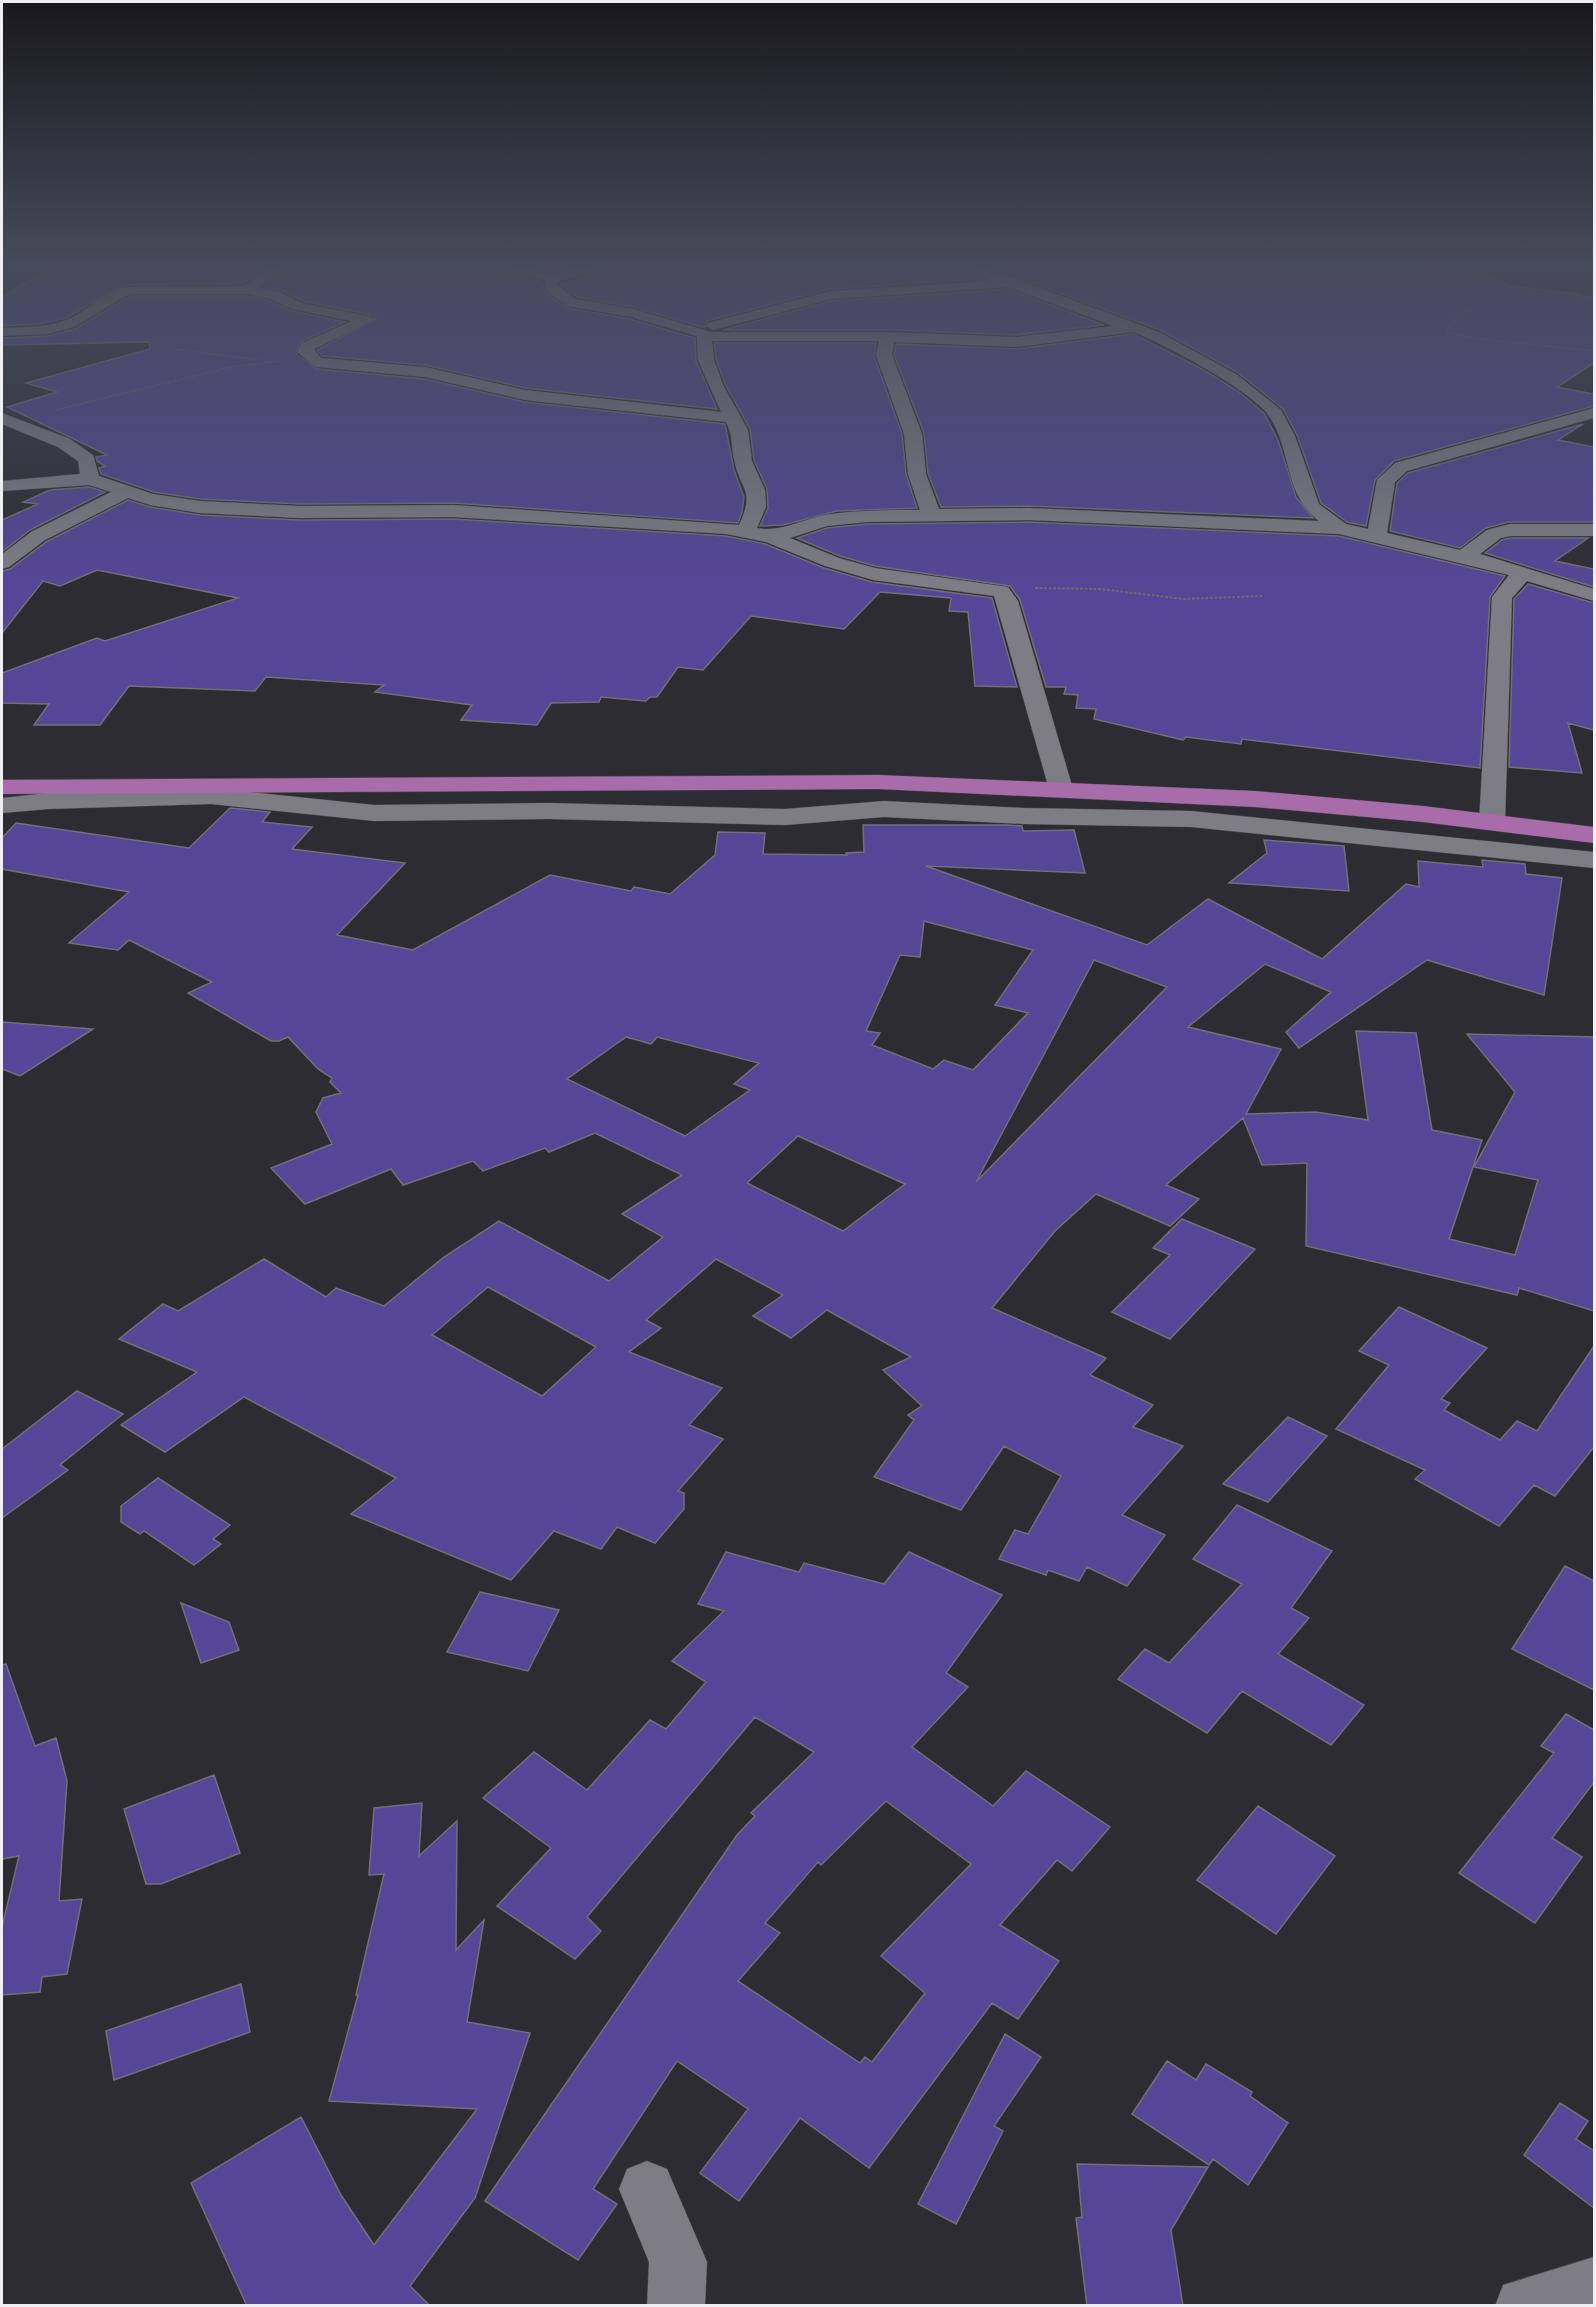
<svg xmlns="http://www.w3.org/2000/svg" width="1596" height="2307" font-family="'IBM Plex Sans',sans-serif">
<rect width="100%" height="100%" fill="#2e2c33"/>
<path fill="#554697" stroke="#717078" stroke-width="1.5" fill-rule="evenodd" d="M59 263H278L266 266 243 284 122 285 66 318 39 324 2 326V297Z
M311 263H481L484 268 543 282 544 291 567 308 630 319 695 338 696 361 717 409 525 388 425 365 322 356 317 350 376 319 367 314 302 301 281 290 264 287 278 276Z
M517 263H585L553 272Z
M619 263H953L982 279 830 289 707 321 705 328 633 307 577 297 560 284 616 268Z
M979 263H1397L1489 275 1510 286 1578 294 1576 295 1594 298V363L1557 387 1594 394V406L1394 461 1375 480 1366 526 1347 522 1321 503 1297 435 1283 409 1237 372 1160 330Z
M1008 289 1104 325 1016 335 888 330H723L831 301Z
M130 296H247L270 301 292 311 345 322 300 342 296 354 317 369 425 379 525 402 725 424 734 470 744 497 742 512 738 523 453 503 300 504 200 499 154 492 101 474 99 468 105 466 97 461 96 457 107 455 7 407 57 392 26 383 150 349 149 342 2 345V338L47 336 75 329Z
M1133 334 1202 369 1239 392 1264 413 1278 440 1296 497 1313 518 1029 506 941 507 928 473 924 433 894 355 896 344 1016 349Z
M714 343H876L874 356 902 434 906 474 917 508 837 511 783 525 760 526 768 508 767 489 754 460 750 429 725 384 716 359Z
M1583 424 1558 440 1594 447V522H1509L1486 528 1460 548 1390 531 1397 483 1408 473Z
M89 487 105 492 30 530 2 552V520L38 504 23 502 50 490Z
M128 500 150 507 200 515 300 520 453 519 726 536 765 544 824 568 872 582 992 598 1017 687 975 686 968 612 949 611 951 598 880 592 844 629 751 616 703 670 678 667 657 697H650L646 701 601 697 599 702 551 703 537 725 461 720 472 705 375 692 384 685 266 677 255 691 129 686 100 725H34L49 704 2 703V673L97 638 105 641 238 598 97 570 60 586 43 581 2 633V571L10 569 46 542Z
M1029 522 1339 536 1505 576 1490 597 1480 768 1242 739 1241 744 1186 737 1183 740 1094 719 1096 709 1076 708 1078 695 1064 694 1066 687H1046L1020 600 1010 586 875 566 840 556 797 538 827 528 867 524Z
M1510 538H1588L1555 561 1594 569V587L1485 553 1502 540Z
M1528 584 1594 603V730L1568 723 1582 773 1509 767 1514 599Z
M230 808 270 812 262 822 312 827 292 849 405 863 337 935 413 950 550 875 631 891 634 887 670 894 715 855 718 832 765 833 763 854 847 855 846 853 864 852 863 825H1006L1022 826 1023 831 1074 830 1085 873 926 866 1147 945 1208 899 1322 959 1406 884 1419 887 1418 861 1483 867 1482 860 1525 864 1526 874 1562 878 1544 995 1427 960 1299 1048 1286 1032 1331 992 1265 964 1188 1027 1281 1049 1246 1114 1316 1112 1368 1120 1356 1031 1416 1033 1432 1130 1482 1140 1449 1239 1515 1255 1538 1180 1474 1167 1515 1092 1467 1034 1594 1037V1311L1519 1288 1517 1295 1306 1246 1307 1163 1262 1165 1243 1118 1166 1185 1199 1199 1170 1226 1096 1194 1055 1231 992 1308 1106 1358 1090 1375 1153 1405 1133 1427 1183 1446 1122 1515 1165 1535 1127 1586 1087 1567 1079 1581 1048 1570 1046 1575 999 1559 1015 1530 1028 1534 1061 1476 1004 1446 961 1510 874 1477 914 1420 908 1415 922 1406 883 1370 911 1357 827 1310 791 1338 753 1316 783 1295 716 1259 646 1320 661 1328 629 1352 722 1388 689 1425 723 1439 678 1491 684 1493V1509L655 1543 617 1527 601 1549 554 1531 511 1580 351 1514 396 1478 244 1397 165 1452 121 1425 197 1372 119 1339 163 1304 178 1311 264 1259 326 1297 336 1288 384 1306 444 1257 499 1221 609 1281 663 1237 622 1214 682 1175 595 1133 549 1152 545 1148 483 1171 473 1161 403 1185 391 1169 305 1204 271 1168 332 1144 316 1112 323 1098 341 1093 330 1082 332 1078 318 1069 288 1037 279 1041H271L188 993 212 982 129 940 118 950 69 943 129 892 2 869V838L16 823 189 848ZM924 921 1033 950 995 1005 1028 1013 973 1070 944 1060 933 1069 872 1045 880 1033 866 1031 900 955 920 957ZM1094 960 1167 987 976 1182 1067 1011ZM626 1037 651 1044 657 1037 759 1063 734 1084 750 1090 685 1136 567 1079ZM798 1136 905 1184 843 1231 747 1183ZM488 1287 596 1347 542 1396 432 1335Z
M1264 840 1344 846 1349 891 1229 883 1267 853Z
M2 1022 93 1029 20 1076 2 1069Z
M1182 1219 1255 1249 1170 1339 1112 1312 1170 1255 1153 1248Z
M1399 1307 1487 1348 1441 1399 1450 1403 1444 1410 1500 1440 1517 1421 1537 1431 1594 1346V1447L1555 1496 1534 1485 1499 1526 1415 1479 1425 1470 1336 1429 1389 1365 1359 1351Z
M77 1391 123 1414 60 1465 68 1470 2 1518V1449Z
M1288 1417 1327 1436 1268 1502 1223 1484Z
M158 1478 230 1525 213 1539 221 1544 194 1565 144 1531 140 1534 121 1522V1506Z
M1237 1505 1332 1551 1291 1608 1309 1618 1278 1654 1364 1705 1331 1745 1242 1691 1207 1733 1118 1679 1145 1649 1169 1663 1242 1584 1193 1559Z
M726 1552 799 1572 804 1563 884 1584 909 1552 1002 1595 946 1673 968 1687 912 1747 993 1806 1026 1771 1110 1827 1072 1871 1057 1860 1000 1925 1059 1961 1018 2019 992 2003 869 2168 800 2118 739 2201 700 2173 748 2109 677 2061 593 2189 617 2204 578 2260 485 2201 737 1835 755 1816 751 1813 814 1752 755 1717 587 1917 601 1931 575 1959 497 1906 551 1848 483 1798 534 1752 587 1790 650 1720 666 1729 706 1682 672 1661 724 1611 698 1604ZM886 1801 971 1864 881 1956 925 1993 872 2062 865 2057 860 2063 738 1981 780 1933 765 1923 818 1862 821 1865Z
M1565 1566 1594 1581V1690L1512 1649Z
M480 1592 559 1610 528 1671 447 1652Z
M181 1603 229 1622 239 1650 201 1663Z
M6 1664 35 1746 56 1738 67 1781 59 1901 82 1899 67 1974 42 1977 40 1992 2 1995V1927L19 1856 2 1859V1665Z
M1566 1714 1594 1730V1782L1552 1838 1582 1857 1535 1923 1459 1873 1554 1753 1541 1746Z
M214 1775 240 1853 161 1884H146L124 1809Z
M422 1803 419 1856 457 1821 456 1950 484 1920 467 2022 530 2033 475 2198 410 2286 430 2306H247L191 2183 301 2117 341 2195 374 2245 477 2109 329 2101 358 1995H356L384 1874 369 1875 374 1808Z
M1258 1806 1335 1856 1276 1934 1197 1880Z
M241 1984 250 2032 114 2080 106 2031Z
M1005 2034 1041 2057 994 2126 1003 2131 956 2224 918 2204Z
M1167 2061 1196 2080 1206 2064 1252 2092 1250 2096 1288 2123 1248 2185 1213 2159 1209 2165 1132 2114Z
M1560 2103 1588 2121 1576 2139 1594 2151V2208L1524 2155Z
M1077 2164 1208 2167 1171 2230 1183 2306H1087L1076 2218 1082 2217Z"/>
<g fill="none" stroke-linecap="round" stroke-linejoin="round">
<g stroke="#4a494f" stroke-width="1">
<path id="minor" d="M287 263H309L277 274 259 288 280 292 301 303 367 316 374 320 314 349 321 358 425 367 525 390 721 412 698 360 697 336 631 317 567 306 545 289V280L485 266 483 263H507L553 274 594 263H617L615 266 559 281 557 285 576 299 633 309 711 332H888L1016 337 1114 326 1008 287 831 299 713 330 706 326 708 323 831 291 990 281 955 263H973L1159 332 1236 374 1281 410 1295 436 1319 504 1346 524 1368 529 1377 480 1395 463 1594 408V418L1407 471 1395 482 1387 533 1460 550 1487 530 1510 524H1594V536H1510L1501 538 1480 554 1594 589V601L1527 581 1512 598 1505 822 1501 827 1492 830 1483 827 1479 822 1492 597 1509 575 1339 534 1029 520 867 522 827 526 790 538 839 558 875 568 1008 587 1018 601 1073 789 1070 794 1061 796 1052 794 1049 789 994 596 873 580 825 566 766 542 726 534 453 517 300 518 200 513 150 505 128 498 45 540 9 567 2 569V554L31 532 111 492 89 485 2 491V481L80 474 78 461 58 447 2 424V413L70 439 93 455 99 476 153 494 200 501 300 506 453 505 739 525C756 489 740 491 734 459 731 446 733 434 726 422L525 400 425 377 317 367 312 365 297 352 302 343 352 321 292 309 271 299 247 294H129L74 327 47 334 2 336V328C26 327 53 328 75 316 92 307 104 292 123 287L244 286 267 268ZM1133 332C1165 344 1244 387 1266 412 1293 445 1281 492 1319 521L1029 508 939 509 926 474 922 434 892 355 894 342 1016 347ZM712 341H879L876 355 904 434 908 474 920 510C888 510 857 510 825 515 802 519 781 533 757 528L766 507 765 490 752 461 748 430 723 385 714 360Z
M211 788 374 805 549 803 785 809 884 801 1024 808 1191 811 1594 852V868L1191 827 1024 824 884 817 785 825 549 819 374 821 211 804 48 809 2 813V798L48 793Z
M647 2161 667 2169 707 2262 705 2306H647L649 2262 619 2189 627 2169Z
M1594 2257V2306H1495L1503 2285Z"/>
</g>
<g stroke="#4a494f" stroke-width="1">
<path id="trunk" d="M878 775 1255 791 1423 806 1594 827V843L1423 822 1255 807 878 789 2 794V780Z"/>
</g>
<path stroke="#6d6b71" stroke-width="1.5" stroke-dasharray="2 1.5" stroke-linecap="butt" d="M1471 310 1458 314 1446 332 1479 339 1594 351
M175 349 260 360
M56 410 231 367 280 361"/>
<path stroke="#6d6b71" stroke-width="2" stroke-dasharray="3 1.5" stroke-linecap="butt" d="M1035 588 1100 589 1183 599 1262 596"/>
<use href="#minor" fill="#7e7d85" fill-rule="evenodd"/>
<use href="#trunk" fill="#a86caa" fill-rule="evenodd"/>
</g>
<linearGradient id="sky" x2="0" y2="1"><stop stop-color="#19181c"/><stop offset="0.45" stop-color="#464b5b"/><stop offset="1" stop-color="#464b5b" stop-opacity="0"/></linearGradient>
<rect width="1596" height="586" fill="url(#sky)"/>
<rect width="1596" height="2307" fill="none" stroke="#efeef2" stroke-width="6"/>
</svg>
